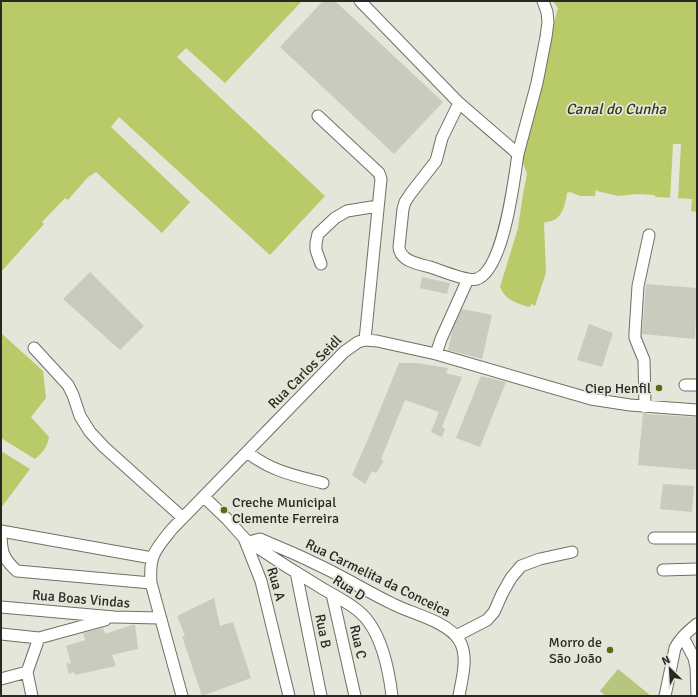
<svg xmlns="http://www.w3.org/2000/svg" width="698" height="697" font-family="Signika,sans-serif">
<rect width="100%" height="100%" fill="#e3e6d9"/>
<path fill="#b7c67d" d="M618 669 651 696H606L600 691Z"/>
<path fill="#b8cb68" d="M1 1H302L225 83 186 48 177 57 325 196 270 255 119 117 111 127 190 202 162 233 96 172 88 177 68 200 65 198 42 222 44 224 1 272Z
M553 1H697V212L691 211 692 199 656 197 654 195 637 194 618 196 597 191 596 189 595 196H580L570 192 567 193C566 201 563 216 554 220 551 222 547 221 544 223L546 273 535 306 532 304 529 307C517 303 506 301 500 287L518 228 523 194 527 174 520 154 558 8Z
M1 333 43 371 46 398 31 417 49 437C47 448 43 452 35 459L1 438Z
M1 451 30 469 1 508Z"/>
<path fill="#e3e6d9" d="M673 144H681L678 200H670Z"/>
<path fill="#c8cbbe" d="M323 1H335L443 102 394 154 280 47Z
M90 272 144 326 120 350 63 299Z
M422 277 450 283 447 294 420 288Z
M646 284 697 288 695 339 642 334Z
M462 309 492 315 482 359 448 350 453 328Z
M589 324 613 333 602 367 577 360Z
M399 363H417L448 368 446 373 462 377 442 427 445 429 442 437 431 432 439 412 405 400 381 459 384 461 376 473 372 471 365 484 352 475 368 439Z
M481 376 506 382 480 447 456 438Z
M643 414 697 417V470L638 465Z
M663 484 694 486 692 512 660 509Z
M214 598 220 626 233 622 251 678 202 696 182 636H185L177 616Z
M135 624 138 649 112 655 116 666 75 675 74 672 69 674 66 663 71 664 66 646 85 640 83 633 103 628 105 634Z"/>
<g fill="none" stroke-linecap="round" stroke-linejoin="round">
<g stroke="#6e7165" stroke-width="13">
<path id="minor" d="M360 1 459 103 518 154 537 83 546 37 548 22 547 12 543 1
M459 103 442 138 436 161 411 193 405 202 403 209 399 247C400 261 418 264 430 267 440 270 468 282 477 279 504 269 514 180 518 154
M318 116 379 173 381 179 365 340
M321 264 316 250V243L318 234 335 218 347 211 378 206
M34 348 68 385 73 395 80 416 90 432 104 447 183 518
M436 354 441 339 468 279
M685 385H697
M645 407 644 360 635 338V333L638 286 649 235
M247 452C271 471 293 475 323 483
M204 497 227 519 244 538 261 581 289 696
M1 531C1 550 2 558 17 571L151 583
M1 531 152 558
M654 538H697
M245 539C270 556 295 572 320 587 336 597 357 606 368 621 383 641 389 671 392 696
M249 542 260 539 267 542C283 549 299 555 314 563 341 575 366 591 393 604 412 614 447 621 459 640 469 656 462 678 459 696
M663 570 697 569
M296 572 321 696
M332 594 355 696
M1 607 114 617 160 618
M1 634 39 638 105 620
M456 636 487 620 494 612 502 594 511 578 521 566 540 559 572 552
M683 637 694 658 696 667 697 696
M1 679 27 672
M32 696 27 672 39 638
M182 696 151 583C149 555 155 550 172 529L344 352 358 342 365 340 377 341 436 354 591 399 630 405 697 410
M665 696 675 648C680 638 688 631 697 624"/>
</g>
<use href="#minor" stroke="#fff" stroke-width="11"/>
</g>
<g fill="#5d6a13" stroke="#e3e6d9" stroke-width="1.5">
<circle cx="659" cy="388" r="4"/>
<circle cx="224" cy="510" r="4"/>
<circle cx="610" cy="650" r="4"/>
</g>
<g text-anchor="middle" dominant-baseline="central" stroke-width="3.5" stroke-linejoin="round" paint-order="stroke">
<g font-size="14" fill="#282924" stroke="#e3e6d9">
<text transform="translate(305 372) rotate(-45)">Rua Carlos Seidl</text>
<text transform="translate(378 578) rotate(26)">Rua Carmelita da Conceica</text>
<text transform="translate(276 584) rotate(74)">Rua A</text>
<text transform="translate(349 588) rotate(33)">Rua D</text>
<text transform="translate(81 599) rotate(5)">Rua Boas Vindas</text>
<text transform="translate(323 631) rotate(79)">Rua B</text>
<text transform="translate(358 642) rotate(77)">Rua C</text>
</g>
<g font-size="14" fill="#282924" stroke="#e3e6d9" text-anchor="end">
<text x="651" y="388">Ciep Henfil</text>
<text x="232" y="502" text-anchor="start">Creche Municipal<tspan x="232" dy="16">Clemente Ferreira</tspan></text>
<text x="602" y="642">Morro de<tspan x="602" dy="16">São João</tspan></text>
</g>
<g font-size="15" font-style="italic" fill="#333a11" stroke="#e3e6d9">
<text x="616" y="109">Canal do Cunha</text>
</g>
</g>
<rect width="698" height="697" fill="none" stroke="#282924" stroke-width="4"/>
<g transform="translate(670 669) rotate(335)" stroke="#e3e6d9" stroke-width="3" paint-order="stroke">
<path d="M0-3L7 15L0 10L-7 15Z" fill="#282924"/>
<text y="-6" font-size="11" font-weight="bold" text-anchor="middle" fill="#282924">N</text>
</g>
</svg>
